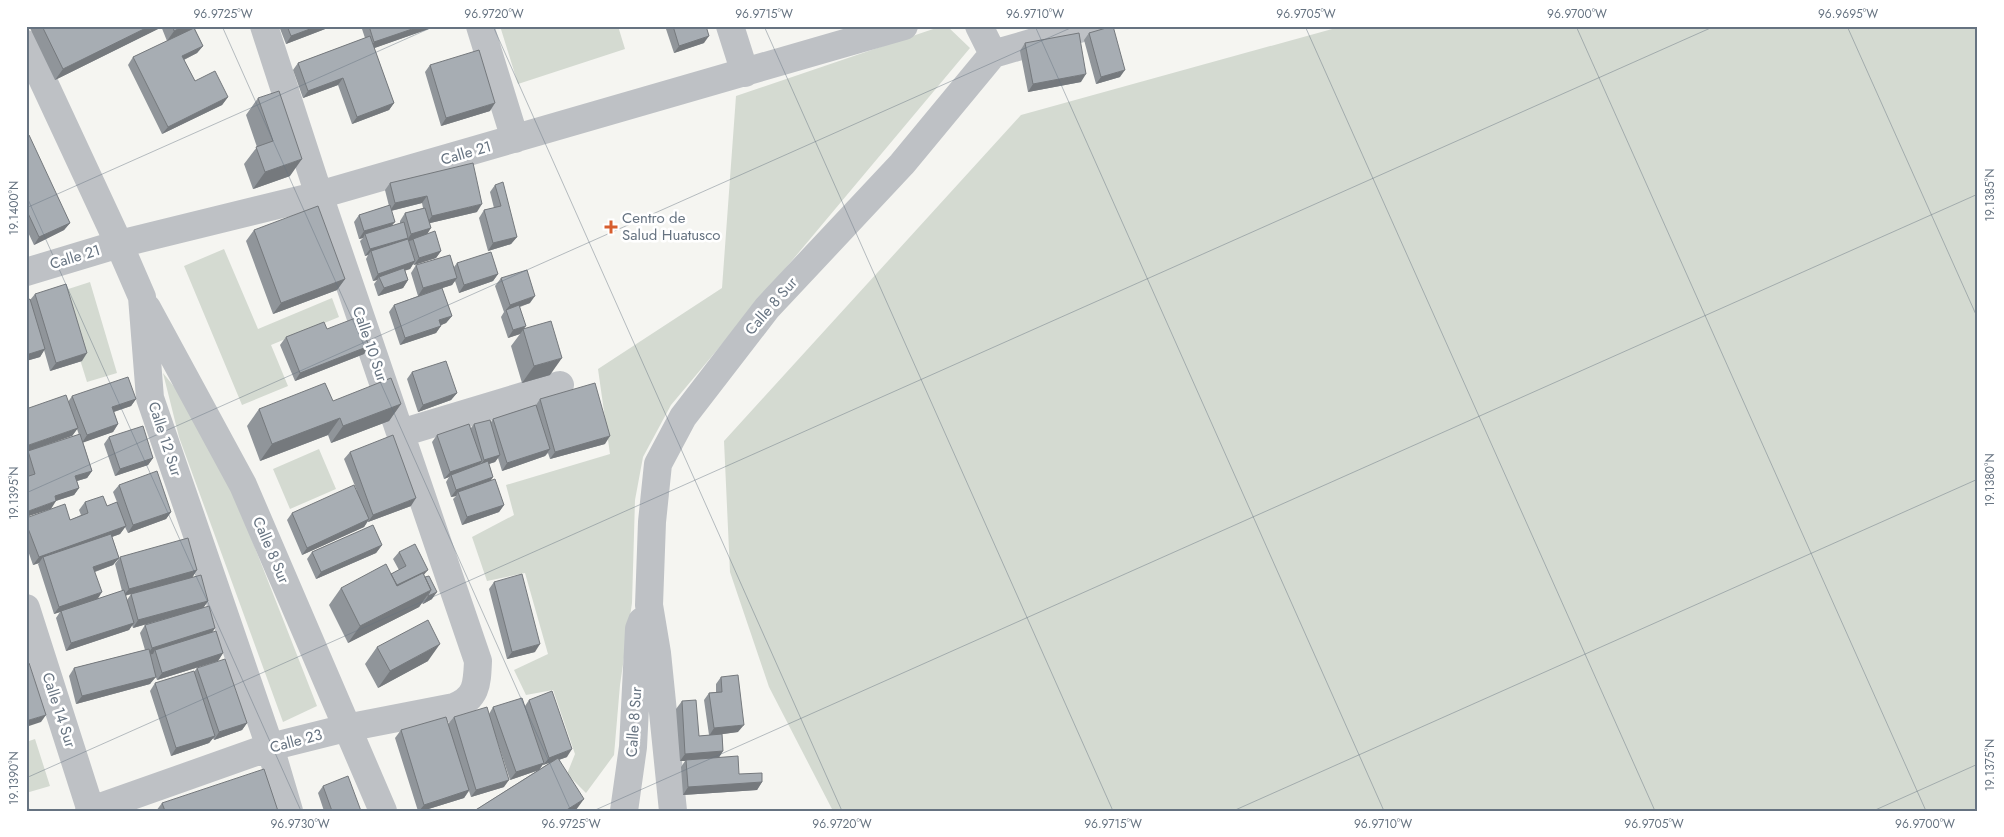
<svg xmlns="http://www.w3.org/2000/svg" width="2004" height="837" font-family="Jost,sans-serif">
<rect width="100%" height="100%" fill="#f5f5f1"/>
<path fill="#d4dad1" d="M500 26H618L625 49 518 84Z
M942 26H947L970 48 671 405 643 457 635 500 632 603 620 685 614 755 586 793 567 774 575 754 553 690 526 695 514 670 548 654 525 573 487 581 472 537 514 515 506 485 610 454 598 369 722 288 736 96Z
M1343 26H1978V811H833L769 687 730 572 724 441 1021 115Z
M224 249 258 329 332 298 339 317 271 345 288 386 242 405 184 266Z
M90 282 117 373 87 382 59 292Z
M163 373 184 399 232 489 317 706 283 722 179 437Z
M319 449 336 489 290 509 273 469Z
M35 739 50 786 26 793V742Z"/>
<g fill="none" stroke-linecap="round" stroke-linejoin="round">
<path stroke="#bec1c5" stroke-width="28" d="M480 26 515 139
M730 26 745 73
M979 26 993 54
M26 44 119 244 142 297 150 398 270 747 289 811
M993 54 1089 26
M26 272 119 244 319 195 904 26
M147 308 243 485 383 811
M401 433 560 385
M26 608 91 811
M89 811 270 747 346 728 454 707C477 698 477 684 478 661L319 195 264 26
M624 811 633 747 639 629 642 621
M673 811 657 653 649 605 652 522 658 464 683 417 767 308 902 164 993 54"/>
</g>
<path fill="#90959a" fill-rule="evenodd" d="M29 26H160L158 29 55 80Z
M161 26H201L195 29 203 46 197 53 184 60 195 81 228 97 222 105 162 134 128 65 133 57 167 41Z
M279 26H333L286 44Z
M361 26H437L374 48 394 103 389 110 352 124 338 85 303 98 293 70 298 63 365 38Z
M665 26H706L704 43 674 53Z
M1089 33 1120 77 1096 84 1084 40Z
M1025 43 1081 82 1028 92 1020 51Z
M430 65 490 111 441 126 425 72Z
M258 98 290 176 253 189 244 164 257 147 246 115Z
M26 136 70 223 64 230 34 245 26 228Z
M390 183 477 212 430 223 427 234 441 251 436 258 414 265 413 264 410 269 405 270 408 280 403 288 378 296 374 284 377 280 373 281 366 259 368 255 365 256 360 241 363 238 359 239 354 222 359 215 389 206 385 190ZM422 203 423 208 405 213 400 221V223L392 226 391 211Z
M495 185 517 237 511 244 488 251 479 218 484 210 494 208 490 192Z
M254 230 345 279 337 290 273 314 246 241Z
M457 263 498 274 493 281 459 293 455 281 452 285 442 288 452 316 446 323 441 325 436 333 400 345 389 312 394 305 418 296 411 273 416 265 454 267Z
M501 278 530 303 520 307 524 329 550 375 522 383 511 346 520 334 508 338 501 317 504 312 495 286Z
M35 294 82 361 50 371 44 350 40 357 26 361V301L30 300Z
M327 329 369 346 364 354 295 381 280 345 286 337Z
M412 372 457 393 451 400 418 412 407 379Z
M72 396 136 399 131 406 114 412 118 424 113 432 83 442 92 471 87 478 77 481 79 488 74 495 56 501 28 476 26 471V454L28 451 79 435 77 429 72 436 68 402Z
M540 399 605 444 550 459 548 453 545 456 502 471 498 458 495 462 489 464 493 477 491 480 504 505 499 512 462 525 453 499 456 496 451 497 446 482 449 477 444 479 432 442 437 435 471 428 474 424 491 422 493 419 536 405Z
M333 401 401 404 389 421 331 443 328 435 260 461 247 426 259 409Z
M109 437 153 458 148 465 115 476 104 444Z
M350 452 411 506 368 522V521L364 527 302 555 287 520 292 513 357 491 344 459Z
M119 485 171 512 166 519 128 533 125 527 120 534 112 537 119 558 113 565 95 572 97 599 122 591 115 564 120 557 197 570 192 577 208 601 204 607 215 628 212 633 223 653 218 661 157 680 155 675 150 684 76 704 69 676 74 668 145 650 140 633 145 625 177 615 133 628 132 625 129 630 66 651 56 618 60 612 54 614 38 564 39 563 33 565 26 545V518L70 520 81 515 79 510 85 502 107 506 117 502 113 492ZM131 594 127 600 125 596Z
M382 545 376 553 316 579 307 559 312 552Z
M399 552 424 575 432 599 423 604 422 603 419 607 348 643 329 605 341 588 391 574 399 570 393 559Z
M494 582 535 652 507 659 489 589Z
M377 647 428 661 378 688 365 664Z
M197 668 247 723 242 730 214 740 213 738 209 743 171 756 150 691 155 683 194 672Z
M721 677 738 732 722 734 723 751 719 757 739 774 762 782 757 790 683 795 681 767 685 761H680L676 709 682 701 699 736 709 735 704 700 709 693 716 692V684Z
M529 700 567 757 559 760 576 810 574 811H474L551 762 543 765V764L539 770 510 780 496 737 504 787 471 797 469 791 464 798 422 811H418L395 738 401 730 448 724 454 717 489 714 493 707 525 706Z
M323 786 361 811H324L318 793Z
M162 803 278 811H156Z"/>
<path fill="#75797d" d="M150 26H160L158 29 55 80 63 69Z
M184 26H201L167 41 174 31Z
M318 26H333L286 44 291 36Z
M421 26H437L369 50 374 42Z
M709 36 704 43 674 53 679 46Z
M203 46 197 53 177 63 182 56Z
M1125 70 1120 77 1096 84 1101 77Z
M1086 74 1081 82 1028 92 1033 84Z
M343 78 338 85 303 98 308 91Z
M228 97 222 105 162 134 168 127Z
M394 103 389 110 352 124 357 117Z
M495 103 490 111 441 126 446 118Z
M302 159 290 176 253 189 265 172Z
M427 196 422 203 390 211 395 203Z
M482 204 477 212 426 224 432 216Z
M395 222 389 229 365 234 363 238 359 239 364 231Z
M70 223 64 230 34 245 39 237Z
M431 228 426 236 406 242 411 234Z
M517 237 511 244 488 251 493 243Z
M408 238 403 245 371 251 368 255 365 256 370 249Z
M441 251 436 258 414 265 419 258Z
M415 261 410 269 380 279 379 277 377 280 373 281 378 274Z
M498 274 493 281 459 293 464 285Z
M457 278 452 285 418 296 423 288Z
M345 279 337 290 273 314 281 303Z
M408 280 403 288 378 296 384 288Z
M535 296 530 303 506 311V310L510 305Z
M452 316 446 323 434 328 439 320Z
M441 326 436 333 400 345 405 338Z
M526 326 520 334 508 338 513 330Z
M369 346 364 354 295 381 300 373Z
M45 349 40 357 26 361V355Z
M87 353 82 361 50 371 56 363Z
M562 358 550 375 522 383 534 366Z
M457 393 451 400 418 412 423 405Z
M136 399 131 406 107 414 112 407Z
M401 404 389 421 331 443 343 426Z
M340 418 328 435 260 461 272 444Z
M118 424 113 432 82 443 87 435Z
M78 428 72 436 26 452V446Z
M610 436 605 444 550 459 555 452Z
M550 449 545 456 502 471 507 463Z
M500 455 495 462 479 467 484 460Z
M153 458 148 465 115 476 120 469Z
M482 461 477 468 451 475 449 477 444 479 450 472Z
M92 471 87 478 70 483 75 476Z
M493 477 488 484 458 492 456 496 451 497 456 490Z
M79 488 74 495 49 503 55 496Z
M416 498 411 506 368 522 373 515Z
M56 501 51 509 26 517V512Z
M504 505 499 512 462 525 467 517Z
M171 512 166 519 128 533 133 525Z
M369 519 364 527 302 555 307 548Z
M126 526 120 534 44 561 43 557 39 563 33 565 39 557Z
M382 545 376 553 316 579 321 572Z
M119 558 113 565 88 574 93 567Z
M197 570 192 578 123 596 129 589Z
M428 570 422 577 391 592 396 585Z
M431 590 419 607 348 643 360 626Z
M102 592 97 600 54 614 59 607Z
M437 592 432 599 423 604 428 596Z
M208 601 203 608 133 628 138 620Z
M134 623 129 630 66 651 71 643Z
M215 628 210 635 155 650 153 654 147 655 152 648Z
M440 644 428 661 378 688 390 671Z
M540 644 535 652 507 659 512 652Z
M223 653 218 661 157 680 162 673Z
M156 677 150 684 76 704 82 696Z
M46 715 41 722 26 727V721Z
M247 723 242 730 214 740 219 732Z
M744 725 738 732 709 736 714 728Z
M215 736 209 743 171 756 176 748Z
M572 749 567 757 543 765 549 758Z
M723 751 718 759 686 760 685 761H680L685 754Z
M544 763 539 770 510 780 516 772Z
M509 780 504 787 471 797 476 790Z
M762 782 757 790 683 795 688 787Z
M469 790 464 798 422 811H419L424 805Z
M584 799 576 810 574 811H565Z"/>
<path fill="#a7adb3" stroke="#75797d" d="M42 26H150L63 69Z
M173 26H184L174 31Z
M287 26H318L291 36Z
M369 26H421L374 42Z
M673 26H706L709 36 679 46Z
M1113 26 1125 70 1101 77 1089 33Z
M194 28 203 46 182 56 195 81 215 71 228 97 168 127 133 57Z
M1079 33 1086 74 1033 84 1025 43Z
M370 36 394 103 357 117 343 78 308 91 298 63Z
M479 50 495 103 446 118 430 65Z
M279 91 302 159 265 172 256 147 273 141 258 98Z
M29 135 70 223 39 237 26 209V136Z
M473 163 482 204 432 216 427 196 395 203 390 183Z
M503 182 517 237 493 243 484 210 501 206 495 185Z
M390 205 395 222 364 231 359 215Z
M318 206 345 279 281 303 254 230Z
M425 208 431 228 411 234 405 213Z
M404 222 408 238 370 249 365 234Z
M435 231 441 251 419 258 413 239Z
M408 239 415 261 378 274 371 251Z
M491 252 498 274 464 285 457 263Z
M450 255 457 278 423 288 416 265Z
M404 268 408 280 384 288 379 277Z
M527 270 535 296 510 305 501 278Z
M66 284 87 353 56 363 35 294Z
M442 288 452 316 439 320 441 326 405 338 394 305Z
M30 299 45 349 26 355V301Z
M519 305 526 326 513 330 506 310Z
M358 317 369 346 300 373 286 337 324 322 327 329Z
M551 321 562 358 534 366 523 329Z
M446 361 457 393 423 405 412 372Z
M128 377 136 399 112 407 118 424 87 435 72 396Z
M391 378 401 404 343 426 340 418 272 444 259 409 325 383 333 401Z
M595 383 610 436 555 452 540 399Z
M66 395 78 428 26 446V409Z
M536 405 550 449 507 463 493 419Z
M490 420 500 455 484 460 474 424Z
M469 424 482 461 450 472 437 435Z
M143 426 153 458 120 469 109 437Z
M80 434 92 471 75 476 79 488 55 496 56 501 26 512V477L35 474 28 451Z
M393 435 416 498 373 515 350 452Z
M488 461 493 477 456 490 451 475Z
M157 471 171 512 133 525 119 485Z
M495 479 504 505 467 517 458 492Z
M354 485 369 519 307 548 292 513Z
M103 496 107 506 117 502 126 526 39 557 26 523V518L65 504 70 520 88 513 85 502Z
M373 525 382 545 321 572 312 552Z
M111 534 119 558 93 567 102 592 59 607 43 557Z
M188 538 197 570 129 589 120 557Z
M415 544 428 570 397 585 391 574 406 566 399 552Z
M386 564 397 586 423 573 431 590 360 626 341 588Z
M522 574 540 644 512 652 494 582Z
M201 575 208 601 138 620 131 594Z
M429 576 437 592 428 596V595L431 590 425 577Z
M124 590 134 623 71 643 61 611Z
M209 606 215 628 152 648 145 625Z
M428 620 440 644 390 671 377 647Z
M216 631 223 653 162 673 155 650Z
M149 649 156 677 82 696 74 668Z
M225 659 247 723 219 732 197 668Z
M29 663 46 715 26 721V664Z
M194 671 215 736 176 748 155 683Z
M738 675 744 725 714 728 709 693 722 692 721 677Z
M552 691 572 749 549 758 529 700Z
M522 698 544 763 516 772 493 707Z
M696 700 699 736 722 734 723 751 685 754 682 701Z
M487 707 509 780 476 790 454 717Z
M446 717 469 790 424 805 401 730Z
M738 756 739 774 762 773V782L688 787 686 760Z
M558 758 584 799 565 811H474Z
M264 769 278 811H165L162 803Z
M348 776 361 811H332L323 786Z"/>
<path fill="none" stroke="#667381" stroke-width="1" stroke-opacity="0.45" d="M222 26 571 811M493 26 842 811M764 26 1113 811M1035 26 1384 811M1305 26 1655 811M1576 26 1926 811M1847 26 1978 319M26 195 301 811M26 208 435 26M26 493 1075 26M26 778 1715 26M26 803 30 811M593 811 1978 194M1233 811 1978 479M1873 811 1978 764"/>
<path fill="#d75e2f" stroke="#fff" stroke-width="2" d="M608.5 219.5h5v5h5v5h-5v5h-5v-5h-5v-5h5z"/>
<g text-anchor="middle" dominant-baseline="central" stroke-width="5" stroke-linejoin="round" paint-order="stroke">
<g font-size="15" fill="#667381" stroke="#fff">
<text transform="translate(466 153) rotate(-16)">Calle 21</text>
<text transform="translate(75 257) rotate(-17)">Calle 21</text>
<text transform="translate(771 306) rotate(-49)">Calle 8 Sur</text>
<text transform="translate(370 344) rotate(71)">Calle 10 Sur</text>
<text transform="translate(165 439) rotate(72)">Calle 12 Sur</text>
<text transform="translate(271 550) rotate(67)">Calle 8 Sur</text>
<text transform="translate(59 710) rotate(72)">Calle 14 Sur</text>
<text transform="translate(634 722) rotate(-86)">Calle 8 Sur</text>
<text transform="translate(296 741) rotate(-15)">Calle 23</text>
</g>
<g font-size="15" fill="#667381" stroke="#fff" text-anchor="start">
<text x="622" y="218">Centro de<tspan x="622" dy="17">Salud Huatusco</tspan></text>
</g>
</g>
<rect width="2004" height="837" fill="none" stroke="#ffffff" stroke-width="55"/>
<rect x="28" y="28" width="1948" height="782" fill="none" stroke="#667381" stroke-width="2"/>
<g font-size="12" text-anchor="middle" fill="#667381">
<text x="223" y="18">96.9725°W</text>
<text x="494" y="18">96.9720°W</text>
<text x="764" y="18">96.9715°W</text>
<text x="1035" y="18">96.9710°W</text>
<text x="1306" y="18">96.9705°W</text>
<text x="1577" y="18">96.9700°W</text>
<text x="1848" y="18">96.9695°W</text>
<text transform="translate(1990 195) rotate(-90)" y="4">19.1385°N</text>
<text transform="translate(14 208) rotate(-90)" y="4">19.1400°N</text>
<text transform="translate(1990 480) rotate(-90)" y="4">19.1380°N</text>
<text transform="translate(14 493) rotate(-90)" y="4">19.1395°N</text>
<text transform="translate(1990 765) rotate(-90)" y="4">19.1375°N</text>
<text transform="translate(14 778) rotate(-90)" y="4">19.1390°N</text>
<text x="300" y="828">96.9730°W</text>
<text x="571" y="828">96.9725°W</text>
<text x="842" y="828">96.9720°W</text>
<text x="1113" y="828">96.9715°W</text>
<text x="1383" y="828">96.9710°W</text>
<text x="1654" y="828">96.9705°W</text>
<text x="1925" y="828">96.9700°W</text>
</g>
</svg>
